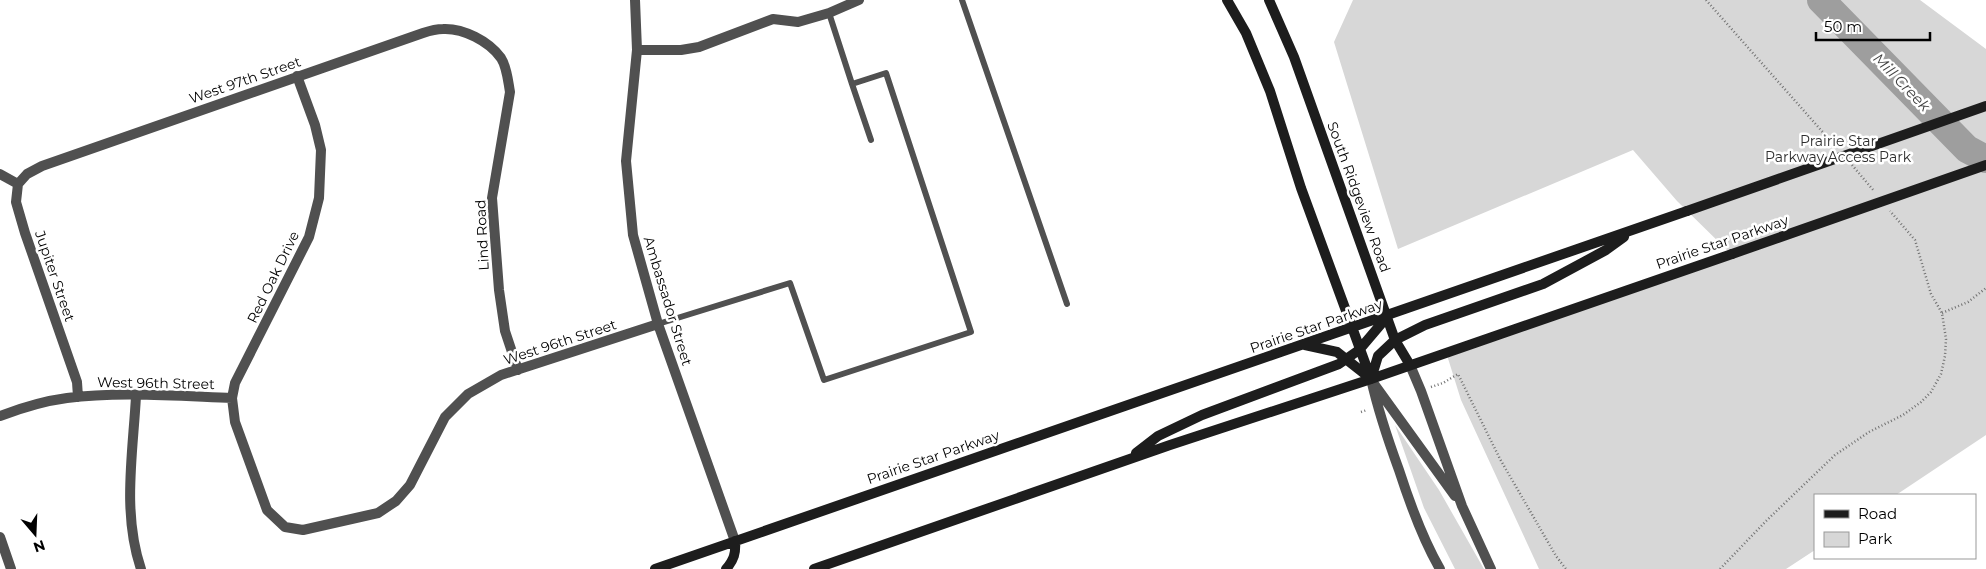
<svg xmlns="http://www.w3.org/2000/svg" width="1986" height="569" font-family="Montserrat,sans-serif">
<rect width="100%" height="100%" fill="#fff"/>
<path fill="#d7d7d7" d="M1353 0H1920L1986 49V435L1896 495H1815V550L1786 569H1539L1461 400 1446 352 1731 254 1677 201 1633 150 1398 249 1334 42Z
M1395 425 1439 490 1484 569H1455L1424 508Z"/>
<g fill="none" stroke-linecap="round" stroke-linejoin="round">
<path stroke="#9e9e9e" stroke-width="28" d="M1821 0 1967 149 1986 159"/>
<path stroke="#727272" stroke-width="2.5" stroke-dasharray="1 2.5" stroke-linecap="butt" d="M1706 0 1835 146
M1852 165 1874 191
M1942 313 1968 302 1986 288
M1431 387 1443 383 1458 374 1500 459 1556 556 1566 569
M1361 412 1367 410
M1720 569 1766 521 1835 455 1869 432 1903 415 1921 402 1931 392 1941 374 1945 356 1946 339 1942 313 1931 294 1915 240 1890 211"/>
<path stroke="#505050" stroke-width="6" d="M962 0 1067 304
M852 84 871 140
M658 324 790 283 824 380 971 332 886 73 852 84 829 13"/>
<path stroke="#505050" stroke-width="10" d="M635 0 637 50 626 161 633 235 658 324 735 541
M637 50H681L699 47 773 19 798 22 829 13 859 0
M0 174 18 184 16 202 25 233 77 382 78 397
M18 184 27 174 42 166 423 33C429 31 436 29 443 29 463 28 489 41 501 58 507 67 508 81 510 92L492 198 499 290 505 331 518 370
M1410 365 1421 391 1462 506 1491 569
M1371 379C1378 410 1388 440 1399 470 1410 504 1422 538 1440 569
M1374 384 1455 496
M136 396C133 453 122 513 141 569
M232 398 235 383 309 237 319 198 321 150 315 125 297 76
M0 416C21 408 44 401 67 398 118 391 180 396 232 398L235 422 267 510 285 527 303 530 378 513 396 501 410 485 445 417 468 394 501 375 658 324
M0 537 11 569"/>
<path stroke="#1d1d1d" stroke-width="10" d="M1227 0 1246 33 1270 91 1301 188 1371 379
M1269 0 1294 57 1395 340 1410 365
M1305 345 1337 352 1370 378
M1371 379 1378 356 1395 340 1425 325 1543 284 1606 250 1624 237
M1136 453 1158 436 1202 415 1339 364 1359 350 1387 317
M655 569 1687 211
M726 569C734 560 736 553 735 541
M814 569 1170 445 1371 379 1732 254"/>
<path stroke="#1d1d1d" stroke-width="10" d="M1687 211 1986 106
M1732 254 1986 165"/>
</g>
<g text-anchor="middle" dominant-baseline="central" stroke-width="5" stroke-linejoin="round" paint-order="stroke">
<g font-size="14" fill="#000" stroke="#fff">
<text transform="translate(245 80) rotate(-19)">West 97th Street</text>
<text transform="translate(1359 197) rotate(70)">South Ridgeview Road</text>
<text transform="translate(482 235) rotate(-93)">Lind Road</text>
<text transform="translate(1722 242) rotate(-19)">Prairie Star Parkway</text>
<text transform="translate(55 276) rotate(71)">Jupiter Street</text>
<text transform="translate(273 277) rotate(-64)">Red Oak Drive</text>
<text transform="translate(668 301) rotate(73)">Ambassador Street</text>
<text transform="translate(1316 326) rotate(-19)">Prairie Star Parkway</text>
<text transform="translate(560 342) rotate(-18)">West 96th Street</text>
<text transform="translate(156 383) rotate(1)">West 96th Street</text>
<text transform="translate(933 457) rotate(-19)">Prairie Star Parkway</text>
</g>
<g font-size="14" fill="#2e2e2e" stroke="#fff">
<text x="1838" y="141">Prairie Star<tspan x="1838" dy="16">Parkway Access Park</tspan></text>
</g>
<g font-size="15" font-style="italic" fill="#3f3f3f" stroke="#fff">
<text transform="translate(1902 82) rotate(46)">Mill Creek</text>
</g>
</g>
<rect x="1814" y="494" width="162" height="65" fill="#ffffff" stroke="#999999"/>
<rect x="1824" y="510" width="25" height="8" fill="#1d1d1d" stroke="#999999"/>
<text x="1858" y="519" font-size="15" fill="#000000">Road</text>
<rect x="1824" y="532" width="25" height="15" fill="#d7d7d7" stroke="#999999"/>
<text x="1858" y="544" font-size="15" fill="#000000">Park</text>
<g transform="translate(35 534) rotate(161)" stroke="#ffffff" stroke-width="4" paint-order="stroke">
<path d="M0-4L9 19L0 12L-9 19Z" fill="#000000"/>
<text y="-8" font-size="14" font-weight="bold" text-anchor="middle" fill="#000000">N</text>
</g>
<path d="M1816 32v8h114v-8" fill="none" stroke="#000000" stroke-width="2.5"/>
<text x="1824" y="32" font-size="15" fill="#000000" stroke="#ffffff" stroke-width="4" paint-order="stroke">50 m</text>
</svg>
